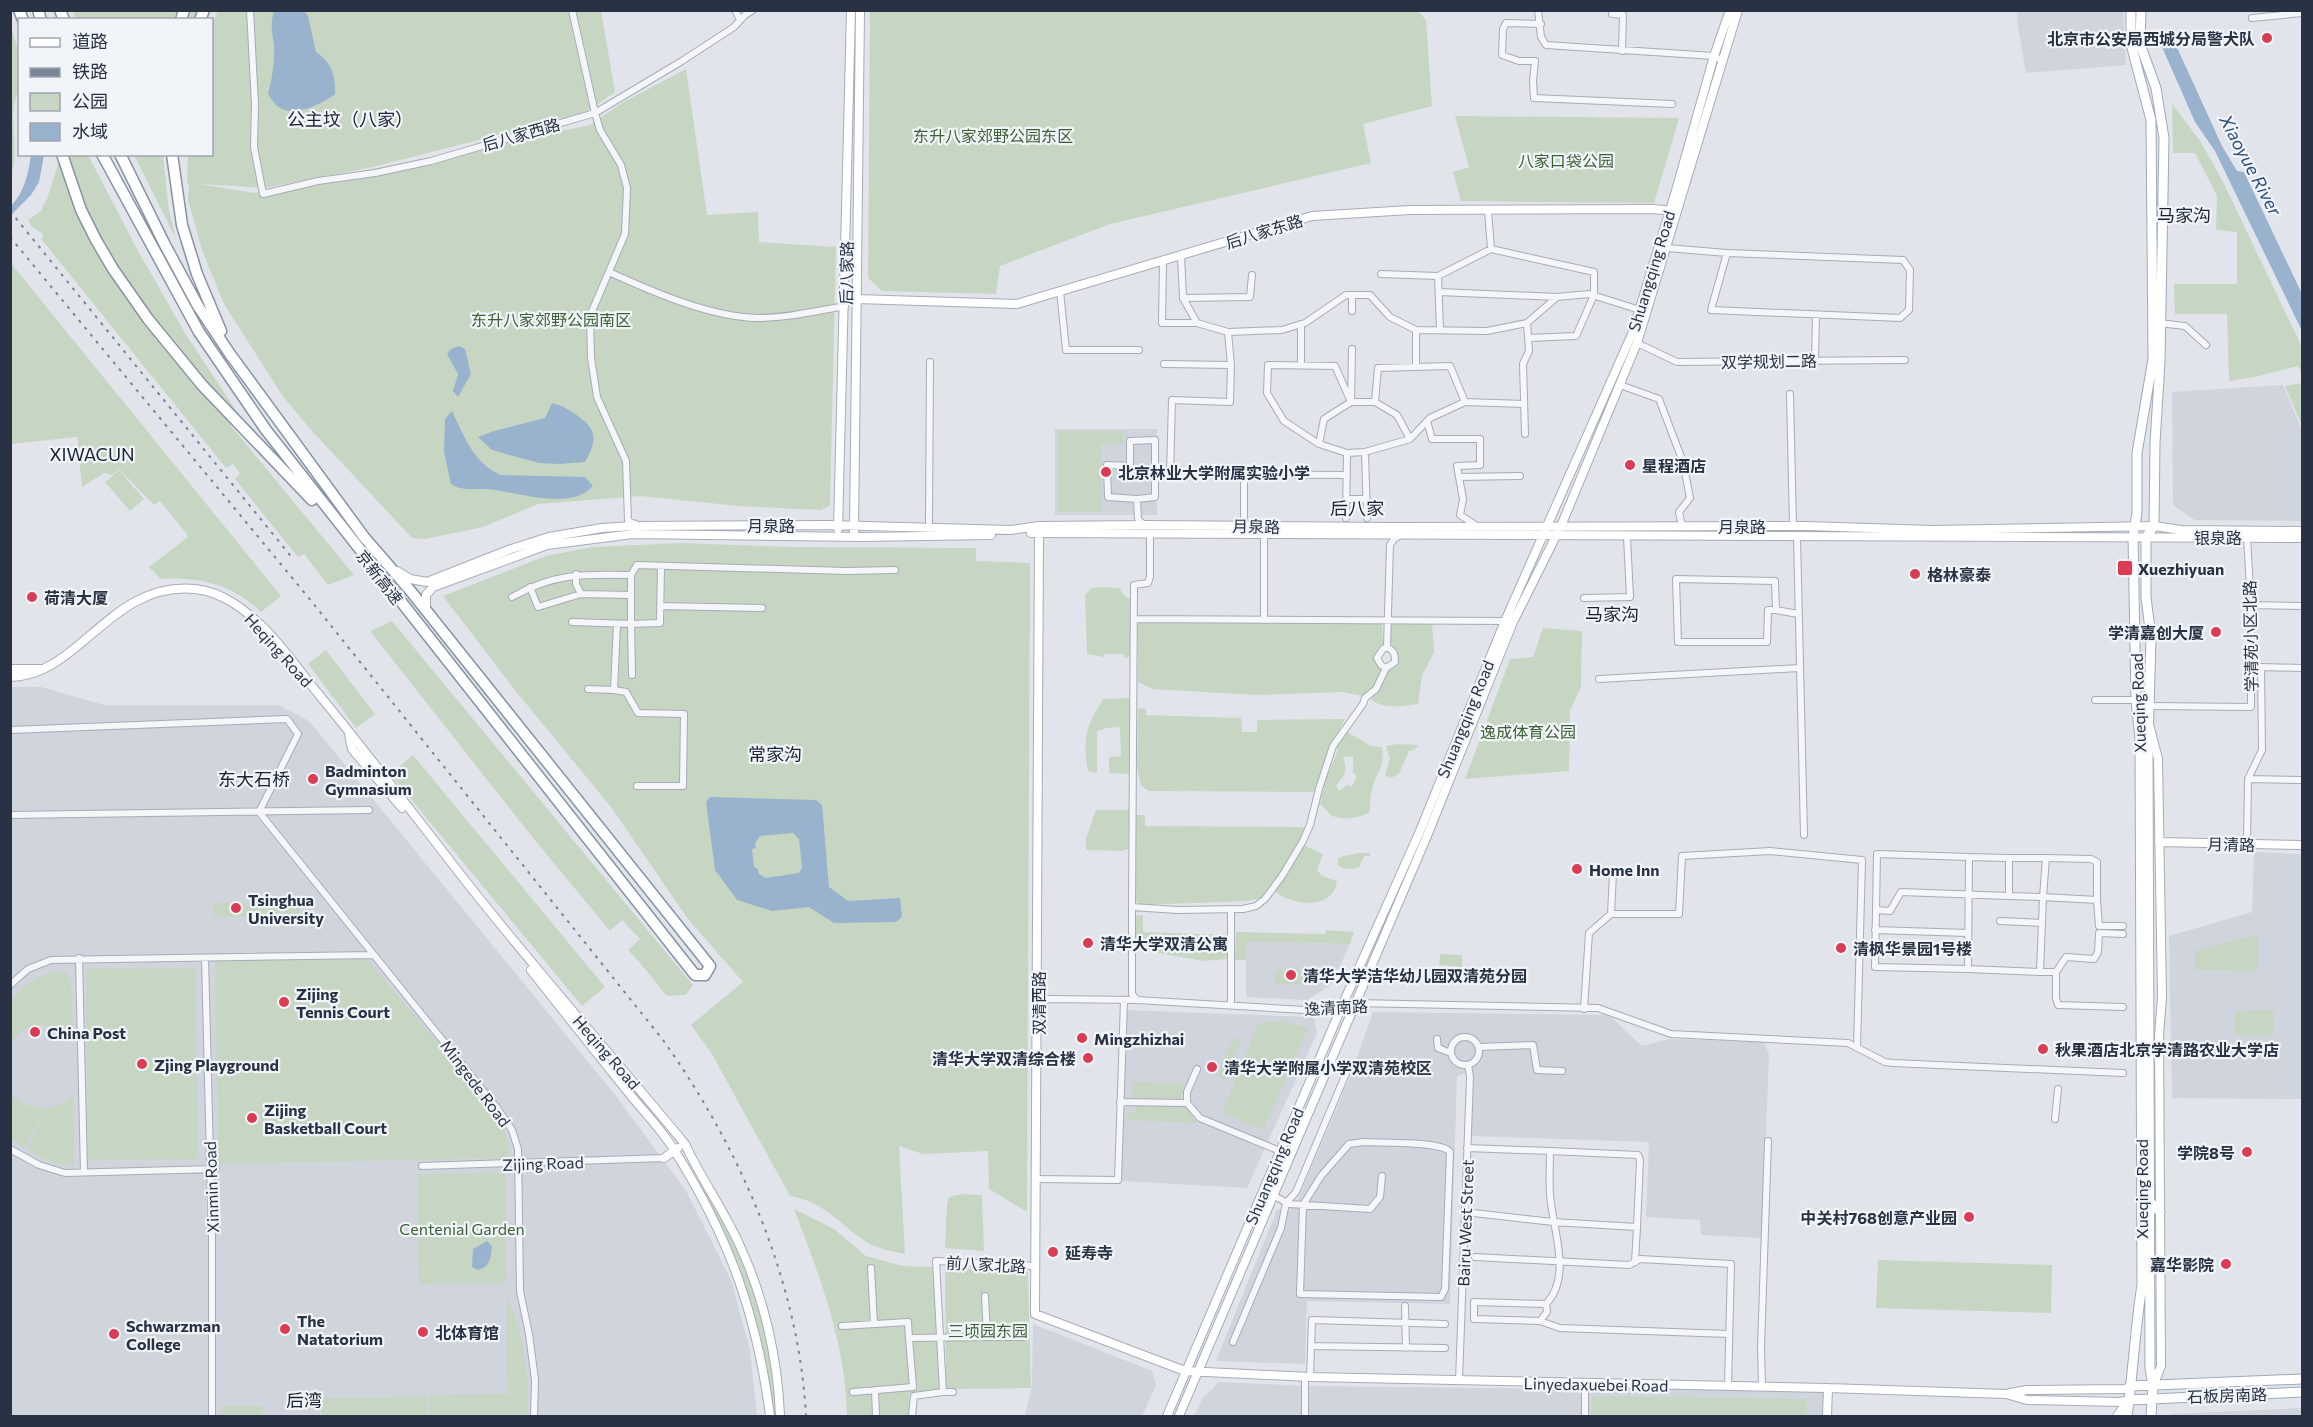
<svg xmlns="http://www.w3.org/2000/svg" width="2313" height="1427" font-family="Commissioner,'Noto Sans SC',sans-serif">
<rect width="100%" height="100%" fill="#e1e5eb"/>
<path fill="#cfd4dd" d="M2018 11H2123L2126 65 2026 73 2017 21Z
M2283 385 2302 430V521L2195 520 2173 505 2172 392Z
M1055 429H1157V515H1055Z
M10 687H41L104 705H279L309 721 616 1096 686 1191 731 1280 750 1350 757 1416H11Z
M2254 852 2300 854 2302 860V1099L2172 1098 2169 936 2252 912Z
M1246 942 1350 944 1331 985 1307 1000 1246 997Z
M1124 1010 1314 1017 1317 1033 1247 1188 1121 1181Z
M1373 1012 1609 1015 1642 1046 1669 1039 1764 1042 1769 1055 1762 1238 1701 1235 1700 1220 1646 1217 1649 1142 1471 1136 1473 1070 1457 1076 1450 1304 1307 1301 1305 1364 1216 1361 1277 1210H1290L1296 1204 1351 1074Z
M1033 1324 1152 1371 1156 1385 1142 1416H1025L1032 1385Z
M1218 1382 1312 1386 1582 1389 1828 1388V1416H1194L1203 1397 1213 1389Z
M2302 1408V1416H2172V1414Z"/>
<path fill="#c7d6c2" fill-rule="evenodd" d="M73 10 197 11 193 20 75 19Z
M218 11H601L615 92 585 113 373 167 264 188 200 184 254 193 590 125 622 103 686 69 707 215 758 212 759 242 836 247 830 505 821 510 738 506 641 496 538 504 483 527 425 539 412 538 310 429 282 395 224 304 202 250 188 200 189 183H187L188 155 212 154V25Z
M1418 11 1426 20 1432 106 1363 124 1371 163 1110 224 1000 266 996 294 882 291 868 278 870 11Z
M10 25C17 43 22 64 19 84 18 91 15 99 14 106 11 130 19 153 11 175Z
M2172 104 2201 142 2225 186 2302 347V374L2298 366 2255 377 2229 381 2227 314H2175L2174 284H2237V232L2216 230 2217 196 2195 153H2173Z
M1455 116 1679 118 1654 203 1461 201 1453 172 1469 167Z
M61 155H88L137 249 185 333 237 412 231 426 354 575 328 585 304 554 298 557 235 479 240 474 233 464 226 468 42 240 43 234 32 227 28 220 41 211 48 196Z
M134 155H163L169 211 176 239Z
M10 262 281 596 261 612C232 584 200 577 161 579L149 567 188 537 187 534 160 501 154 505 119 469 111 475 104 473 82 487 77 437 11 444Z
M2302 383V426L2285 386Z
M1057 431H1123V444L1101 445 1102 512H1057Z
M119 470 144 499 130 511 105 482Z
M681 543 792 547 976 548V561L1030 563 1027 1212 989 1189 988 1151 923 1154 899 1146 905 1254C892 1251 877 1249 865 1241 838 1223 825 1202 790 1196L712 1054 691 1025 743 982 688 919 611 807 514 689 443 596 546 556 592 547Z
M1103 587 1120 588 1122 593 1132 601 1131 653 1128 658H1125L1124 654H1104V657L1087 654 1085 596 1091 588Z
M392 621 693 985 686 995 667 996 641 964 628 950 640 939 622 920 610 931 529 833 370 631Z
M1143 621 1382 622 1383 645 1378 648 1374 659 1383 669 1378 682 1364 696 1342 692 1254 695 1153 689 1138 682V624Z
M1391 623H1432L1434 652 1422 676 1418 704C1404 706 1382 710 1371 699L1379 690 1387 669 1394 667 1399 656 1390 641Z
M1543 628 1582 631 1581 687 1570 711 1569 771 1465 779 1510 659 1533 657Z
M326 650 375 714 356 728 308 664Z
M1132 698 1131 774 1109 773V757L1121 756 1120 727 1106 728 1097 731V773L1088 771C1082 738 1086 726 1103 699Z
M1138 708 1146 709V715L1241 718 1242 732H1257V720L1345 719 1331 746 1315 792 1149 791 1141 786 1137 767Z
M1344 730 1371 746 1382 747C1385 766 1378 770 1373 786 1370 794 1370 803 1370 812 1361 818 1341 821 1331 815 1327 812 1324 807 1320 804L1323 790 1328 789H1324V784L1338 750 1334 746ZM1353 756V773L1357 776 1352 786 1347 785 1339 791 1336 785C1345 777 1348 769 1343 757Z
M1397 744 1419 745 1414 750 1409 751 1399 774 1391 778 1385 776 1390 759 1386 746Z
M413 755 605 987 582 1006 390 774Z
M1096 810H1129L1128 849 1121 851 1086 850V838Z
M1136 815H1145V826L1305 827C1300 854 1276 878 1260 898L1247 901 1140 905 1136 901Z
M1304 845 1323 854 1317 870 1322 876 1337 881C1333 911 1292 906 1274 891Z
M1359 853H1370V856H1364L1359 867C1351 870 1345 870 1338 865V859L1344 856Z
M299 902 300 917H214V903Z
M1143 915V932L1229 935 1228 959 1203 961 1138 949 1135 946 1136 916Z
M1326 930 1354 932 1350 944 1247 942 1246 960H1235L1236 932 1325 934Z
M2258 934V971L2195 970V951Z
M1440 954 1462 955V967L1439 965Z
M366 958 452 1060 503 1127 509 1144 506 1158 218 1164 215 961Z
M195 968 197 1159 88 1160 86 969Z
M1275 970H1310L1319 979 1310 984 1275 985Z
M65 972 71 981 73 1035C65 1035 62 1030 55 1028 38 1022 22 1028 11 1042V1001C30 980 36 974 65 972Z
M2273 1010 2274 1035H2235V1011Z
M1282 1021 1308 1028 1263 1130 1222 1113 1258 1025 1264 1022Z
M1234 1037 1241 1040 1224 1079 1217 1076Z
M1133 1082 1183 1084 1182 1096 1175 1102 1132 1100Z
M11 1094C21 1105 31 1107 46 1108L25 1148 11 1139Z
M71 1097 73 1098 74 1165C55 1165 43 1159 27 1149L47 1108 58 1106Z
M1136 1105 1184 1107 1195 1117V1123L1127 1120 1128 1112 1135 1113Z
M505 1173 506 1283 419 1284 417 1174Z
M692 1174H694C708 1197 722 1219 734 1242 759 1291 775 1358 775 1413L773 1415 749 1302Z
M962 1194 982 1195 984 1251 945 1248 947 1204 949 1197Z
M794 1209 834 1229 866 1256 903 1266 934 1267 940 1391 909 1394 910 1416H847C846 1345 820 1276 794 1209Z
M1878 1260 2052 1265 2051 1313 1876 1308Z
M945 1267 1028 1272 1031 1388 946 1389Z
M507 1295 521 1337 528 1381V1416H430V1395L508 1394Z
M1592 1396 1807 1399V1416H1591Z
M427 1397 428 1416H322L321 1398Z
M221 1406H263V1416H221Z"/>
<path fill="#99b3ce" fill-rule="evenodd" d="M274 11H304L308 16 316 52C332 63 336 76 335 94 322 104 293 119 277 106 274 103 271 98 268 94 272 79 275 61 274 45 272 32 270 23 274 11Z
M2174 41 2222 146 2237 171 2244 172 2302 294V331L2215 151 2195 122 2162 47Z
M31 155H44L39 182 31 195 11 215V206C25 191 28 174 31 155Z
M459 346 465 349 471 374 458 397 453 391 458 374 447 354 451 349Z
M552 403C564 406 569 410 578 416 599 431 596 442 585 462L560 464 539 463 492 450 478 437 494 431 545 418Z
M452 411C464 436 474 464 501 475L585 477 593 486C572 510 523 494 495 490 479 487 465 493 451 484L444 452 445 419Z
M710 797 816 800 822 805 829 887 848 901 900 898 902 917 896 922 834 923 809 907 772 911 737 900 715 870 706 802ZM793 833 799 839 802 867 799 873 766 878 759 874 757 868 754 867 752 849 756 848 755 844 760 836Z
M487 1241 492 1246C491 1258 490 1267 478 1270L472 1267 473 1249Z"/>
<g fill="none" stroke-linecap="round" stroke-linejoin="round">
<g stroke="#a6acb6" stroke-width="8">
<path id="street" d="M250 10 255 104 254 147 263 194 318 181 375 173 431 161 595 113 682 61 734 27 745 15 753 10
M572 10 595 113 600 130 621 165 627 188 625 234 590 316 591 358 597 397 626 461 628 521 638 525
M735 10 740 20
M1538 10 1541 37 1546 45 1714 56 1723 61
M1612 14 1623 15 1622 51
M2252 18 2302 13
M1541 24 1506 23 1503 29 1502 55 1519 61H1535L1533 81 1534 98 1672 104
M1667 248 1727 253 1903 260 1910 270 1909 310 1900 318 1711 310 1727 253
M1491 249 1594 272V295L1576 336 1528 338
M1181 256 1183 298 1250 297 1252 275
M1163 261 1162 323H1197
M609 272C653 292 710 317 758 318 787 318 816 311 845 306
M1381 274 1438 276 1440 329
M1438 276 1491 249 1488 211
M1060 291 1066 350H1139
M1439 292 1557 297
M1183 298 1197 323 1228 332 1231 365 1230 402 1172 400 1170 474 1347 475
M1352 311V295
M2159 323 2185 326 2206 345
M1416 330V367
M1228 332 1282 330 1305 323 1346 295H1370L1390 317 1416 330 1487 331 1527 323 1557 297 1589 294 1640 310
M1637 343 1677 362 1905 360
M1352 349 1351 402H1375L1378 368 1450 366 1465 402
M1815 361 1816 315
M1164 364 1231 365
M1301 365V324
M1620 385 1659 399 1683 462 1690 498 1679 512 1682 526
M1790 394 1793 526
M1375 402 1397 415 1410 439
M1427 421 1432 439H1480V465L1457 466 1463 499 1460 515 1477 526
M1525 434 1523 364 1529 351 1527 323
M1319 444 1324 419 1351 402 1335 366 1268 365 1267 393 1284 421 1319 444 1347 453 1365 452 1410 439 1430 418 1465 402 1524 404
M1365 452 1367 518
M1459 477 1520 476
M1137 499 1155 497V440L1130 441V466L1107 465 1108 497 1137 499 1138 519 1144 525
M1346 499H1366
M1346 518 1347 453
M1244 519V476
M929 522 930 362
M1150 533V577L1148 583 1134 585 1132 907 1177 910 1243 909 1256 906 1265 899 1282 876 1303 841 1310 825 1319 789 1333 746 1363 704 1365 698 1376 689 1386 668 1395 662C1395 654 1394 651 1387 647L1390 545 1394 539 1401 535
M1264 534V620
M1797 537 1804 835
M576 574V584L581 594
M530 587 538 607 581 594 630 595
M512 597C555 573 583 574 631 575L637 565 846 571 895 570
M1584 598 1630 597 1627 537
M2251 605 2302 606
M660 606 762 608
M1776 610H1768L1767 642H1678L1676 579 1775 581 1776 610 1798 614
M1134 619 1505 621
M572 622 631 624V575
M1386 668 1381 665 1377 658 1383 649 1387 647
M632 675 631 624 660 623 661 566
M1599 679 1799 668
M588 689 614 690 617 624
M614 690 626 692 638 713 684 714 683 786H637
M2095 700H2136
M2150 706 2251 707V605L2247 537
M10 730 287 719 298 734 259 812
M2248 779 2302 780
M259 812 497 1108 512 1130 518 1149 520 1291 529 1334 535 1380 534 1416
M10 815 369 810
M2247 844 2248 779 2262 750 2261 667 2302 668
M2008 858H2046
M1132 907V994L1137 1000
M1876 910 1890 911 1901 892 2009 896
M1611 914 1613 873
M2000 921 2042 923
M1875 930 1968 933
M79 958 84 1172
M205 958 212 1238V1416
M1968 969 1875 967 1877 854 1969 857
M2040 972 1968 969 1969 857 2007 858 2009 859V896L2043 897 2046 858 2091 859 2097 862V900
M2056 972 2066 957 2094 959 2098 952 2099 933 2123 934
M10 985 28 969 51 960 374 955
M1038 1003 1048 999 1137 1000 1321 1011 1355 1003 1598 1008 1671 1034 1848 1043 1885 1062 1893 1063 2123 1073
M1231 1005V909
M2123 1007 2058 1005 2056 998V972H2040L2043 897 2097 900 2099 926H2123
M1584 1009 1589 933 1611 914H1679L1682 856 1770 851 1862 860 1857 1048
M1451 1051a14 14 0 1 1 28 0a14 14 0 1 1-28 0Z
M1437 1039 1438 1048 1451 1053
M1479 1047 1533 1045 1537 1070 1562 1071
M1120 1102 1187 1103 1200 1118 1280 1151
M1187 1103V1092L1197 1069
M2055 1119 2058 1089
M1364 1142C1380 1143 1443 1141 1450 1152L1445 1289 1441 1297 1300 1294 1303 1205 1321 1176 1349 1144Z
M1467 1148 1550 1151C1550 1165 1549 1180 1550 1194 1552 1228 1573 1276 1546 1304L1474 1302V1319L1540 1321 1547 1312 1546 1304
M10 1149 39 1165 65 1173 216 1169
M1550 1151 1638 1155 1640 1160 1637 1227
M422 1166 664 1158
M1037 1179 1118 1180 1124 1000
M1264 1190 1289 1204 1370 1209 1380 1197 1382 1176
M1465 1212 1553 1222 1637 1227 1635 1262
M1475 1257 1629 1265 1640 1259 1731 1264 1728 1386
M871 1268 874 1324
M1405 1306 1406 1348
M1540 1321 1560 1328 1729 1334
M842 1326 908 1322 909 1338
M987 1337H1023
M1233 1342 1281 1228 1286 1203 1296 1192 1347 1071
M1311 1346 1445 1348
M1305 1377V1416
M1310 1377 1312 1320 1445 1324
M1459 1381 1470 1077 1468 1065
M1585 1383V1416
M1762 1387 1761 1347 1768 1141
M875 1390 876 1416
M853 1392 913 1387 909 1338 987 1337 985 1296
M943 1392H953
M912 1416 914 1396 943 1392 936 1261 1035 1266"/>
</g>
<g stroke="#a6acb6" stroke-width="10">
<path id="secondary" d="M856 299 1017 304 1312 216 1410 210 1653 209 1674 211
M838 529 851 10
M854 532 860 10
M1039 532 1035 1314 1185 1371 1310 1377 1828 1388 2006 1394 2027 1400 2120 1402 2129 1400
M1031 533 2302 538
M397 571 410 579 427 582 511 549 549 537 602 528 632 526 830 525 1011 530 1039 526 1146 525 1391 527 1807 526 1932 530 2154 526 2181 530 2302 531
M426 610V595L433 587 547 545 633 534 861 537 991 535
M10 669H41
M10 677C80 676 110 581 195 589 224 592 245 610 265 629 285 649 302 674 320 696 367 753 412 812 457 870 530 964 609 1052 685 1144 701 1179 724 1210 740 1246 764 1298 778 1359 780 1416
M2150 728 2158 759 2162 997 2159 1036 2161 1366 2153 1386
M349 734 352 749 402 808
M2159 842 2302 845
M531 970C563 1011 595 1051 628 1092 644 1112 663 1131 676 1153 730 1239 757 1316 770 1416
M664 1158 678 1148
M2010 1393 2027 1390 2125 1389 2131 1386
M1167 1416 1342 1006 1420 831 1505 621 1632 334 1675 194 1714 56 1730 10
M1179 1416 1427 836 1513 622 1561 526 1637 343 1738 10
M1827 1416 1828 1388
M2117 1416 2129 1400"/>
</g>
<g stroke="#9fa9b8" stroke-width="11">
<path id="primary" d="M2141 10 2140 44 2156 88 2164 138 2160 362 2155 443 2154 526 2146 537V597L2151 637 2148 745 2150 1368 2153 1386 2151 1416
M2150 1202 2160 1212
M2131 1386 2302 1379
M2129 1400 2302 1392
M2127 1416C2133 1373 2135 1329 2142 1285L2140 739 2136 700 2133 536 2137 513V453L2153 359 2151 120 2131 44V10"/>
</g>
<g stroke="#8792a3" stroke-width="13">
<path id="highway" d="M19 10 23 20
M38 10 41 20
M60 10 64 20
M181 20 184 10
M200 20 204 10
M62 154 81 210 96 240 113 269 148 319 202 385 312 500
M102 154 199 332 266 430 695 975H705L710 966 409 589 364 537 230 354 198 306 165 245 120 154
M172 154 182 225 197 274 221 331"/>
</g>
<use href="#street" stroke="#f5f6f9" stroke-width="6"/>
<use href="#secondary" stroke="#fff" stroke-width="8"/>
<use href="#primary" stroke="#fff" stroke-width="9"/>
<use href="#highway" stroke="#fff" stroke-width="10"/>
<path stroke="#798496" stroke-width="2" stroke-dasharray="3 6" stroke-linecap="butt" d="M10 211 294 560
M10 237 308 597 663 1040C740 1148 799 1282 806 1416"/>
</g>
<g fill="#da3d53" stroke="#f1f4f8" stroke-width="2">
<circle cx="2267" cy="38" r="6"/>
<circle cx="1630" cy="465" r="6"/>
<circle cx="1106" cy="472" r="6"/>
<rect x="2117" y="560" width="16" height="16" rx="3"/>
<circle cx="1915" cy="574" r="6"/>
<circle cx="32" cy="597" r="6"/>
<circle cx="2216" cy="632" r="6"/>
<circle cx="313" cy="779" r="6"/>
<circle cx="1577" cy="869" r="6"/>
<circle cx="236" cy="908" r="6"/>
<circle cx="1088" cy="943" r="6"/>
<circle cx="1841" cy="948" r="6"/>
<circle cx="1291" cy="975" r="6"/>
<circle cx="284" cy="1002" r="6"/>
<circle cx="35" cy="1032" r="6"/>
<circle cx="1082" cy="1038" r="6"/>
<circle cx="2043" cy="1049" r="6"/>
<circle cx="1088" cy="1058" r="6"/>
<circle cx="142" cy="1064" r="6"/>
<circle cx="1212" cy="1067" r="6"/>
<circle cx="252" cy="1118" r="6"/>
<circle cx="2247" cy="1152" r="6"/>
<circle cx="1969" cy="1217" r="6"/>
<circle cx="1053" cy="1252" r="6"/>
<circle cx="2226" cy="1264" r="6"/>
<circle cx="285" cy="1329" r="6"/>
<circle cx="423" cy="1332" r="6"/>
<circle cx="114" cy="1334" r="6"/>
</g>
<g text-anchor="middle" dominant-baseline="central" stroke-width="4.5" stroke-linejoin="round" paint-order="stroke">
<g font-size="16" font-weight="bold" fill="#283244" stroke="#f1f4f8" text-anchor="start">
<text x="2255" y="38" text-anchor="end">北京市公安局西城分局警犬队</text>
<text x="1642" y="465">星程酒店</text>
<text x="1118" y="472">北京林业大学附属实验小学</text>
<text x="2138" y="568">Xuezhiyuan</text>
<text x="1927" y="574">格林豪泰</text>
<text x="44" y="597">荷清大厦</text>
<text x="2204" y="632" text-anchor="end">学清嘉创大厦</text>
<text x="325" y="770">Badminton<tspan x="325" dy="18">Gymnasium</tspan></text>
<text x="1589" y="869">Home Inn</text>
<text x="248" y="899">Tsinghua<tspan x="248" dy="18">University</tspan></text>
<text x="1100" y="943">清华大学双清公寓</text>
<text x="1853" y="948">清枫华景园1号楼</text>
<text x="1303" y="975">清华大学洁华幼儿园双清苑分园</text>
<text x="296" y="993">Zijing<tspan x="296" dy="18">Tennis Court</tspan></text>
<text x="47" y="1032">China Post</text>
<text x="1094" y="1038">Mingzhizhai</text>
<text x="2055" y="1049">秋果酒店北京学清路农业大学店</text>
<text x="1076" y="1058" text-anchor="end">清华大学双清综合楼</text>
<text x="154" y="1064">Zjing Playground</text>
<text x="1224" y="1067">清华大学附属小学双清苑校区</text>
<text x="264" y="1109">Zijing<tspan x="264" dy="18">Basketball Court</tspan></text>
<text x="2235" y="1152" text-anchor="end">学院8号</text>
<text x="1957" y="1217" text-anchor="end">中关村768创意产业园</text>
<text x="1065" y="1252">延寿寺</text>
<text x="2214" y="1264" text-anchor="end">嘉华影院</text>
<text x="297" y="1320">The<tspan x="297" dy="18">Natatorium</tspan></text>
<text x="126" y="1325">Schwarzman<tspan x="126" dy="18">College</tspan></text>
<text x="435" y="1332">北体育馆</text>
</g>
<g font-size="16" fill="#283244" stroke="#f1f4f8">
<text transform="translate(521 134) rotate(-16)">后八家西路</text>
<text transform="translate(1264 231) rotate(-17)">后八家东路</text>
<text transform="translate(1651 271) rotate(-73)">Shuangqing Road</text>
<text transform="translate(846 273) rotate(-89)">后八家路</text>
<text transform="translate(1769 361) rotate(-1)">双学规划二路</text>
<text x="771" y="525">月泉路</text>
<text transform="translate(1256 526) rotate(1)">月泉路</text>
<text x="1742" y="526">月泉路</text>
<text x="2218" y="537">银泉路</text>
<text transform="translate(380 577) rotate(52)">京新高速</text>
<text transform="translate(2250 636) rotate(-91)">学清苑小区北路</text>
<text transform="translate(279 650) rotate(48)">Heqing Road</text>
<text transform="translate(2138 703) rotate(-92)">Xueqing Road</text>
<text transform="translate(1465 719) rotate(-68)">Shuangqing Road</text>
<text transform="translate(2231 844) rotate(1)">月清路</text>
<text transform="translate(1038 1003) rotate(-90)">双清西路</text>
<text transform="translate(1336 1007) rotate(-3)">逸清南路</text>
<text transform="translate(607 1052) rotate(49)">Heqing Road</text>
<text transform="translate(476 1083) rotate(53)">Mingede Road</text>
<text transform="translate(543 1163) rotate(-2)">Zijing Road</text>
<text transform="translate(1274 1166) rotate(-67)">Shuangqing Road</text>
<text transform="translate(211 1187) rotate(-92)">Xinmin Road</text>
<text transform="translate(2141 1189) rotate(-90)">Xueqing Road</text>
<text transform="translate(1465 1223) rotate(-88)">Bairu West Street</text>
<text transform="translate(986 1264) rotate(3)">前八家北路</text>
<text transform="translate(1596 1384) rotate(1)">Linyedaxuebei Road</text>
<text transform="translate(2227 1395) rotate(-2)">石板房南路</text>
</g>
<g font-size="16" fill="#3c6134" stroke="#f1f4f8">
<text x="993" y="135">东升八家郊野公园东区</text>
<text x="1566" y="160">八家口袋公园</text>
<text x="551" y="319">东升八家郊野公园南区</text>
<text x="1528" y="731">逸成体育公园</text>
<text x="462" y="1228">Centenial Garden</text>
<text x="988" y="1330">三顷园东园</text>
</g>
<g font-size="18" fill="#1a2335" stroke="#f1f4f8">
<text x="350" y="119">公主坟（八家）</text>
<text x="2184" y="215">马家沟</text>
<text x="92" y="454">XIWACUN</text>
<text x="1357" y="508">后八家</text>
<text x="1612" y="614">马家沟</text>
<text x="775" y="754">常家沟</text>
<text x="254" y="779">东大石桥</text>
<text x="304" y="1400">后湾</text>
</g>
<g font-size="18" font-style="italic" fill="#2e507c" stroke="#f1f4f8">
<text transform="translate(2251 165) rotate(62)">Xiaoyue River</text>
</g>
</g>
<rect width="2313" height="1427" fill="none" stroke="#283244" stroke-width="24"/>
<rect x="18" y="18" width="195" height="138" fill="#f1f4f8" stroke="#a1a6b0" stroke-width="1.5"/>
<rect x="30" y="38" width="30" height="9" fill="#ffffff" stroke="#a1a6b0" stroke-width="1.5"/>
<text x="72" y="48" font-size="18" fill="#283244">道路</text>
<rect x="30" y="68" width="30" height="9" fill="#798496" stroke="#a1a6b0" stroke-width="1.5"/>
<text x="72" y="78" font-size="18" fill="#283244">铁路</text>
<rect x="30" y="93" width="30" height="18" fill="#c7d6c2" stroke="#a1a6b0" stroke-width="1.5"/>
<text x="72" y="108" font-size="18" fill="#283244">公园</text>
<rect x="30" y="123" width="30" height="18" fill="#99b3ce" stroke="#a1a6b0" stroke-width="1.5"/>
<text x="72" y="138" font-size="18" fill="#283244">水域</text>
</svg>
